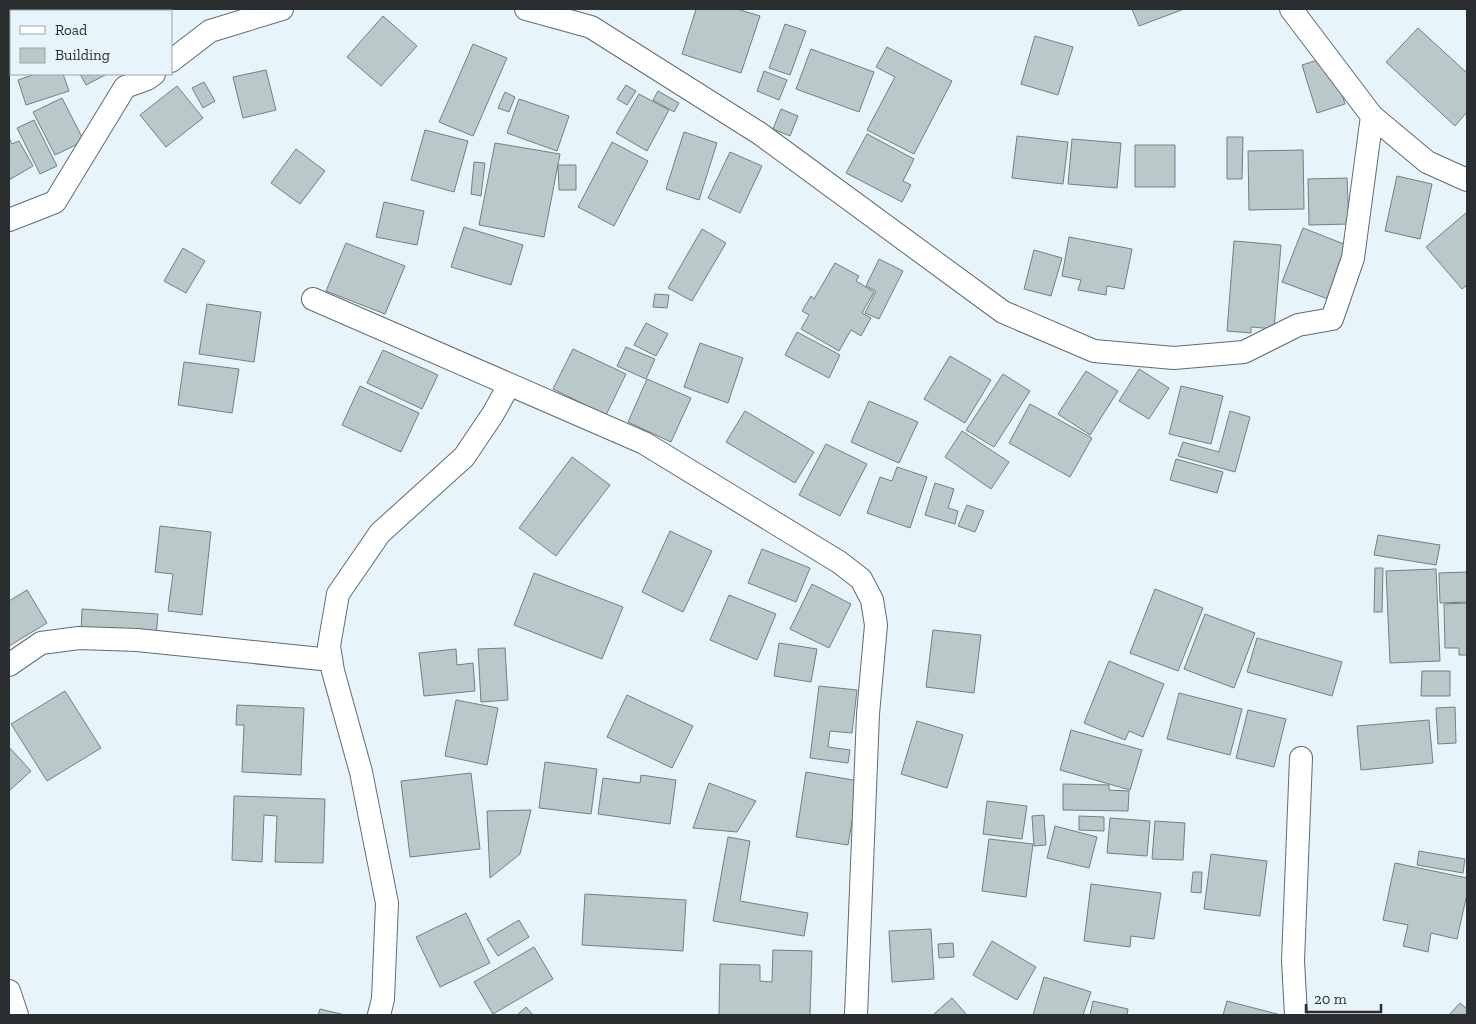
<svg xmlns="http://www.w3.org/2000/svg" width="1476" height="1024" font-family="'Zilla Slab',serif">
<rect width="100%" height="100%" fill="#e8f4fb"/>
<path fill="#b9c8c9" stroke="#728081" d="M696 9H737L760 16 741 73 682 54Z
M1132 9H1184L1139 26Z
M383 16 417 46 381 86 347 57Z
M785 24 806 31 790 75 769 68Z
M1418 28 1467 73V112L1455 126 1386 62Z
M1035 36 1073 47 1058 95 1021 84Z
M473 44 507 58 473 136 439 122Z
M887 47 952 81 914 154 867 130 895 77 876 67Z
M811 49 874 72 859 112 796 89Z
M1330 56 1345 104 1317 113 1302 65Z
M266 70 276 110 243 118 233 77Z
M764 71 787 80 779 100 757 91Z
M35 74H63L69 91 26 105 18 80Z
M80 74H107L86 85Z
M204 82 215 101 203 108 192 88Z
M626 85 636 91 627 105 617 99Z
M177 86 203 118 166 147 140 115Z
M658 91 679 103 674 112 653 100Z
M505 92 515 97 509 112 498 108Z
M639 94 669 110 647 151 616 133Z
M62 98 84 141 55 155 33 112Z
M519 99 569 116 557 151 507 133Z
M781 109 798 116 790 136 773 129Z
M34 120 57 166 40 174 17 128Z
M425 130 468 141 454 192 411 180Z
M684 132 717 143 699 200 666 189Z
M867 134 914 159 903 181 911 185 902 202 846 173Z
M1017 136 1068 142 1063 184 1012 178Z
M1227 137H1243L1242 179H1227Z
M9 138 12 144 19 141 33 166 9 180Z
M1072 139 1121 143 1117 188 1068 184Z
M612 142 648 161 614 226 578 207Z
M495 143 560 154 544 237 479 225Z
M1135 145H1175V187H1135Z
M296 149 325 171 300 204 271 183Z
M1303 150 1304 209 1249 210 1248 151Z
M730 152 762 166 740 213 708 198Z
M474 162 485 163 481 196 471 194Z
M558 165H576V190H559Z
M1397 176 1432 184 1420 239 1385 231Z
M1347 178 1349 224 1309 225 1308 179Z
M384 202 424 211 417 245 376 237Z
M1467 212V285L1462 289 1426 247Z
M464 227 523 245 511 285 451 267Z
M1303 228 1349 246 1328 299 1282 282Z
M702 229 726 243 692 301 668 288Z
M1069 237 1132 249 1124 289 1107 286 1106 295 1078 290 1081 280 1062 276Z
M1234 241 1281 245 1274 329 1251 327V333L1227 331Z
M346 243 405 266 385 314 326 291Z
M183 248 205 261 186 293 164 281Z
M1034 250 1062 258 1051 296 1024 289Z
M879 259 903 271 879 319 865 313 876 291 866 286Z
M835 263 859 276 856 281 874 292 862 313 871 318 861 336 851 330 839 351 801 329 809 315 802 311 811 296 814 299Z
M655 294 669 295 667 308 653 307Z
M207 304 261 312 254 362 199 354Z
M646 323 668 334 656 356 634 345Z
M797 332 840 355 829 378 785 355Z
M700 343 743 358 728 403 684 387Z
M626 347 655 359 646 379 617 366Z
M573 349 626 374 606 415 553 389Z
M383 350 438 375 422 409 367 383Z
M950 356 991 380 965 423 924 399Z
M184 362 239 369 232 413 178 405Z
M1139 369 1169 388 1149 419 1119 401Z
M1086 371 1118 391 1090 435 1058 414Z
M1003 374 1030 391 994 447 966 430Z
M647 379 691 398 671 442 628 422Z
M360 386 419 413 401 452 342 425Z
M1181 386 1223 396 1211 444 1169 434Z
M869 401 918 422 899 463 851 442Z
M1030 404 1092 438 1070 477 1009 443Z
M745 411 814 452 795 483 726 442Z
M1230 411 1250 417 1235 472 1178 456 1183 442 1219 452Z
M962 431 1009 462 991 489 945 457Z
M826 444 867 464 840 516 799 495Z
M572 457 610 485 556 556 519 528Z
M1176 459 1223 472 1217 493 1170 480Z
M897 467 927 477 910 528 867 513 880 477 892 481Z
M935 483 954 489 948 508 958 511 955 524 925 515Z
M967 505 984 511 975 532 958 526Z
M160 526 211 532 202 615 168 611 173 574 155 572Z
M670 531 712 551 683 612 642 592Z
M1378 535 1440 545 1436 565 1374 555Z
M762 549 810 568 796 602 748 583Z
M1375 568H1383L1382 612H1374Z
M1436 569 1440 661 1390 663 1386 571Z
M1467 572V602L1440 603 1439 573Z
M534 573 623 607 602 659 514 625Z
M812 584 851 604 829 648 790 629Z
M1155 589 1203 608 1178 671 1130 653Z
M27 590 47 623 9 646V601Z
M729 595 776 614 757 660 710 640Z
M1467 603V655H1459V648H1445L1444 604Z
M82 609 158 614 156 636 81 631Z
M1205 614 1255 633 1234 688 1184 669Z
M933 630 981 635 974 693 926 687Z
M1257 638 1342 662 1332 696 1247 672Z
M779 643 817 649 811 682 774 676Z
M505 648 508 700 481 702 478 649Z
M456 649 457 665 473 663 475 691 424 696 419 653Z
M1109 661 1164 684 1143 737 1129 731 1125 740 1084 723Z
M1422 671H1450V696H1421Z
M819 686 857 690 852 733 830 731 828 747 850 750 848 763 810 758Z
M65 691 101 748 47 781 11 724Z
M1179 693 1242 709 1230 755 1167 739Z
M627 695 693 726 672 768 607 737Z
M456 700 498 708 487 765 445 756Z
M237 705 304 708 301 775 242 772 244 725H236Z
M1455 707 1456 743 1438 744 1436 708Z
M1248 710 1286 719 1274 767 1236 758Z
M1429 720 1433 763 1361 770 1357 726Z
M917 721 963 735 947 788 901 774Z
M1071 730 1142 750 1130 790 1060 770Z
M9 747 31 771 9 791Z
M545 762 597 769 591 814 539 808Z
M806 772 859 781 848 845 796 837Z
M471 773 480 849 410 857 401 781Z
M641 775 676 780 670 824 598 814 603 778 640 783Z
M709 783 756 801 737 832 693 828Z
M1063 784 1109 785V790L1129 791 1128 811 1063 810Z
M234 796 325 799 323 863 275 862 277 816 264 815 262 862 232 860Z
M987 801 1027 806 1022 839 983 834Z
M531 810 520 854 490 878 487 811Z
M1044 815 1046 845 1034 846 1032 816Z
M1079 816 1104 817V831L1079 830Z
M1110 818 1150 821 1147 856 1107 853Z
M1155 821 1185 823 1183 860 1152 859Z
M1055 826 1097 837 1089 868 1047 858Z
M728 837 750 841 740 901 808 913 804 936 713 921Z
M989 839 1033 844 1026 897 982 891Z
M1419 851 1465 859 1463 873 1417 865Z
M1211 854 1267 861 1260 916 1204 909Z
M1395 863 1467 878V894L1457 939 1431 933 1428 952 1403 946 1408 925 1383 920Z
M1193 872H1202L1201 893 1191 892Z
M1091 884 1161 893 1154 939 1131 936 1130 947 1084 941Z
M585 894 686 900 683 951 582 945Z
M466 913 490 963 440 987 416 937Z
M519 920 529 937 498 956 487 939Z
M931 929 934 979 892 982 889 931Z
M992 941 1036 967 1017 1000 973 975Z
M953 943 954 957 939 958 938 944Z
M534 947 553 979 493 1014 474 982Z
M773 950 812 951 810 1015H719L720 964 760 965V981L772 982Z
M1044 977 1091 992 1083 1015H1033Z
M952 998 967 1015H935L934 1014Z
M1093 1001 1128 1009 1127 1015H1090Z
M1227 1001 1281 1015H1223Z
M1460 1003 1467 1009V1015H1449Z
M526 1007 533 1015H517Z
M320 1009 345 1015H318Z"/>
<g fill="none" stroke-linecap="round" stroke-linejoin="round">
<g stroke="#616b72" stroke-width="24">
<path id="minor" d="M131 9 132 11
M526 9 591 27 759 133 1003 312 1094 351 1174 358 1244 352 1298 325 1332 319 1353 258 1372 116
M1291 9 1372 116 1427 162 1467 180
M171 61 210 31 282 9
M9 220 55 202 125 87 147 79 154 74
M313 299 644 443 839 562 861 579 872 600 876 625 868 714 856 1015
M9 665 41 643 79 638 137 640 331 660
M9 991 17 1015
M379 1015 383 999 387 903 361 772 333 671 329 646 338 594 380 533 464 457 493 414 509 385
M1296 1015 1293 961 1301 758"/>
</g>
<use href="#minor" stroke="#fff" stroke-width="22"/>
</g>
<rect width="1476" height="1024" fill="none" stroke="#2a2e31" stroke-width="20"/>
<rect x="10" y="10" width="162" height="65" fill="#e8f4fb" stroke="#9ca5aa"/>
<rect x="20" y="26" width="25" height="8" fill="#ffffff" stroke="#9ca5aa"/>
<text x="55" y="35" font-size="15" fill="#2a2e31">Road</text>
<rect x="20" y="48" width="25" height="15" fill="#b9c8c9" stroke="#9ca5aa"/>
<text x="55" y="60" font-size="15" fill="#2a2e31">Building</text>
<path d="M1306 1004v8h75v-8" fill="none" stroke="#2a2e31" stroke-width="2.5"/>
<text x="1314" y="1004" font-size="15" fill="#2a2e31" stroke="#e8f4fb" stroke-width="4" paint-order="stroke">20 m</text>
</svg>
